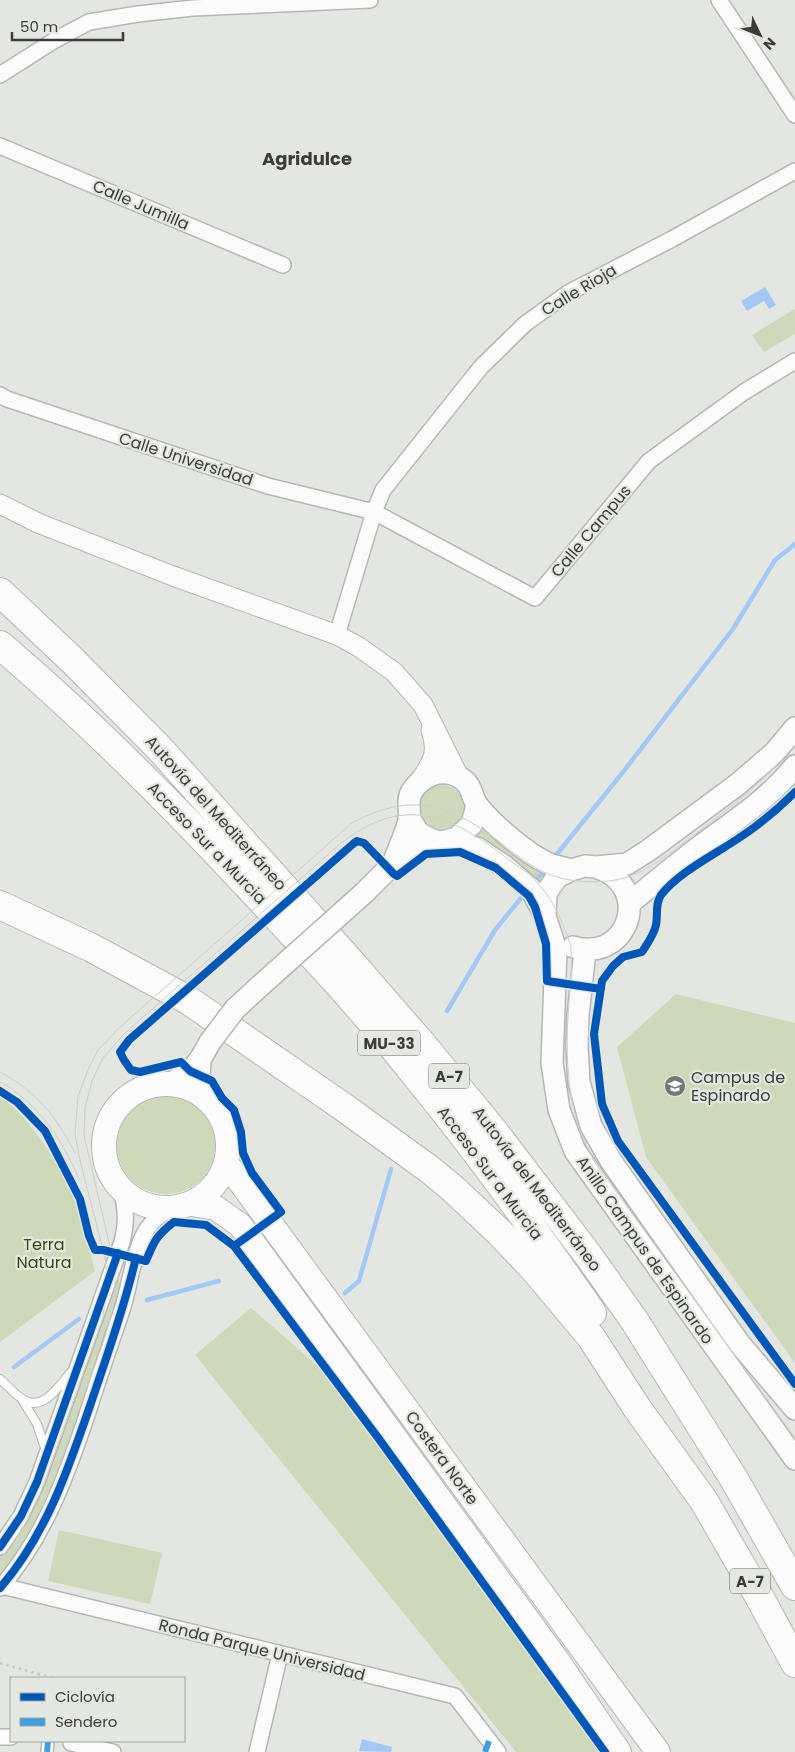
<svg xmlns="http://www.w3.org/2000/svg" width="795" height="1752" font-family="Poppins,sans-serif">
<rect width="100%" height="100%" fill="#e4e6e2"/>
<path fill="#cdd9b9" d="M795 309V334L764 352 752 335Z
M420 807a22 22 0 1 1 44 0a22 22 0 1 1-44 0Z
M483 823 556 872 540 893 471 839Z
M676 994 795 1023V1363L646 1157 617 1047Z
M117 1145a49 49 0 1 1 98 0a49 49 0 1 1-98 0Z
M0 1097C32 1118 60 1166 76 1201 86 1222 89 1248 95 1271L0 1342Z
M117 1267 120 1285 119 1306 43 1518 0 1580V1553Z
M251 1308 319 1367 603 1752H516L195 1355Z
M59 1530 162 1553 150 1604 48 1581Z"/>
<path fill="#a3c8f5" d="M765 287 776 305 769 309 764 301 747 311 741 301Z
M362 1739 392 1747 391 1752 359 1751Z"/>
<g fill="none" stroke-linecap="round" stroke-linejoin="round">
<path stroke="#a3c8f5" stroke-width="4.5" d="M553 859 623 772 733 629 775 560 795 544
M534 882 545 869
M447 1011 495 930 526 892
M345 1293 359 1281 391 1169
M147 1300 219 1281
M14 1367 79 1319"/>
<g stroke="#b5b7b4" stroke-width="10">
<path id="service" d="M0 1379C8 1386 15 1395 24 1400 43 1412 61 1384 71 1372
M23 1401 37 1424 46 1451"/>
</g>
<g stroke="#b5b7b4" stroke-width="14">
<path id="pedestrian" d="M47 1752 48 1741"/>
</g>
<g stroke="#b5b7b4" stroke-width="18">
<path id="minor" d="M719 0 795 115
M0 75 55 40 89 22 138 14 193 8 370 0
M0 146 283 265
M0 395 7 399 268 486 374 512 535 598 649 461 744 392 795 361
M337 635 374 512 383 490 481 367 525 324 568 293 672 239 795 171
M0 1547 21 1516 37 1482 122 1242C127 1221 126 1210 121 1189
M2 1586 455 1696 498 1752
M0 1588C44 1538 66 1477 87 1415 98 1380 110 1345 122 1310 130 1287 134 1242 151 1224 156 1218 163 1214 168 1209
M0 1737H11
M71 1743 113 1752
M257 1752 280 1654"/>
</g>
<g stroke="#b5b7b4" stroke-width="21">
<path id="tertiary" d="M0 504 38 523 173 576 337 635 359 647 394 672 423 705 459 777
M421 779C434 760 438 752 431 730"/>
</g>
<g stroke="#b5b7b4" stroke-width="24">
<path id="secondary" d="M795 728 774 753 738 784 649 850 627 864 596 867 585 866 571 870 557 877 546 893 545 916 556 950 552 1063 559 1110 575 1151 795 1459
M409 818 419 833 432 840 477 848 504 866 531 889 544 914
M442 842 457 838 472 824 477 805
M393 864C398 850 405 835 409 821 411 811 406 801 412 791 422 776 440 768 457 776 474 784 470 796 478 806 493 825 530 857 552 865 558 867 565 868 571 870
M364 893 393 864 432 840
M629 904C654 882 680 862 707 841 738 819 771 796 795 766
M573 947C623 962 649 901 611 874 606 871 601 869 596 867
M585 951 578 1015 577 1046 579 1082 591 1126 611 1161 739 1343 795 1409
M235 1009 260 986
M200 1061 199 1076 212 1103
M170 1084C193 1070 197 1067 210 1042"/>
</g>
<g stroke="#b5b7b4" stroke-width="26">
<path id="primary" d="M104 1146a62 62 0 1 1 124 0a62 62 0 1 1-124 0Z
M227 1164 658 1752
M191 1204 216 1208 240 1225 557 1660 619 1752"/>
</g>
<g stroke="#b5b7b4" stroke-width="30">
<path id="motorway" d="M0 592 72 660 161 750 349 960 422 1044 496 1134 588 1255 634 1320 734 1479 795 1586
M0 645C88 720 169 801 248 886 306 948 365 1011 418 1078 479 1153 537 1233 592 1313
M0 905 92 948 188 1000 342 1106 429 1169 451 1187 499 1232 535 1270 591 1337 637 1408 704 1501 760 1598 795 1663"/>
</g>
<path stroke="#c7c7c7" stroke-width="2.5" stroke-dasharray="2.5 4" stroke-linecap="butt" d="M0 1663 53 1678"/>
<use href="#service" stroke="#fbfbfb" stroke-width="8"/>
<use href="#pedestrian" stroke="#fbfbfb" stroke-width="11"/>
<use href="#minor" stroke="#fbfbfb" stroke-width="15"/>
<use href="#tertiary" stroke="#fbfbfb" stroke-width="19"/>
<use href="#secondary" stroke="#fbfbfb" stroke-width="21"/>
<use href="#primary" stroke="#fbfbfb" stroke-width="24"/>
<use href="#motorway" stroke="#fbfbfb" stroke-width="28"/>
<path stroke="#cdcecd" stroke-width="1" d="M0 1072C36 1091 57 1117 75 1153
M0 1082C39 1103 62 1140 79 1179
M0 1560 22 1530 41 1491 103 1317 108 1284 105 1257 81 1165 75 1134 78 1097 87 1072 98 1050 119 1028 352 823C412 791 450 804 501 843 519 857 537 872 560 878 578 882 597 883 616 880 646 874 670 853 694 835 733 806 763 782 795 745
M0 1573C44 1520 63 1455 85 1392 100 1350 120 1309 114 1264L84 1135 85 1108 92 1081 103 1058 124 1034 340 844C401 796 447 812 504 856 513 863 525 870 534 879 551 896 563 921 570 944 574 960 569 999 568 1016 566 1052 567 1086 577 1121 580 1134 588 1147 593 1160L795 1438"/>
<g stroke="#b5b7b4" stroke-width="24" stroke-linecap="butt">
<path id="secondary-bridge" d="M260 986 364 893
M210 1042 235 1009"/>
</g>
<use href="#secondary-bridge" stroke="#fbfbfb" stroke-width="21"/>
<path stroke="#3f9ee2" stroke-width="6" stroke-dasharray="12 6" stroke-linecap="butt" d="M47 1752 48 1741
M485 1752 489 1741"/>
<g stroke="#e5e7e1" stroke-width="11">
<path id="cycleway" d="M795 792C778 809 759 825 739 838 714 855 679 872 661 895 655 904 658 915 656 925 654 935 647 944 642 952L623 957 613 966 602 981 594 1034 602 1104 618 1141 795 1384
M0 1091 17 1102 45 1131 80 1199 89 1236 95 1250H103L146 1261C154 1241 157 1235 174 1222L206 1225 234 1246 281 1212 252 1173 243 1153 241 1132 234 1110 222 1098 212 1081 190 1071 181 1062 140 1072 131 1070 124 1060 120 1052 129 1040 353 844 357 841 364 843 394 874 397 876 426 854 460 852 496 868 529 896 535 907 546 944 547 981 601 989
M234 1246 379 1439 605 1752
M0 1547 21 1516 37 1482 118 1253
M0 1588C47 1534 69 1467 92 1400 108 1353 124 1307 136 1258"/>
</g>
<use href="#cycleway" stroke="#0057b8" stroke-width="8"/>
</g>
<defs>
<g id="university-disc" transform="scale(1.125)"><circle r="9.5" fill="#777875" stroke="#e5e7e1"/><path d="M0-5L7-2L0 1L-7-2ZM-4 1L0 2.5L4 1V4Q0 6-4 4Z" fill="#fff"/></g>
</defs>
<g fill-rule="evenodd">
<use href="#university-disc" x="675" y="1086"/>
</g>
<g text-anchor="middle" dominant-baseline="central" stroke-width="4.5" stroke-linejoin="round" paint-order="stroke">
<g fill="#e5e7e1" stroke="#6f706d" stroke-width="1">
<rect x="358" y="1030.5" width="62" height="25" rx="4"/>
<rect x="429" y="1063.5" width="40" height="25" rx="4"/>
<rect x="730" y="1568.5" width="40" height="25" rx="4"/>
</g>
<g font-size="15" font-weight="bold" fill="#3c3d3b">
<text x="389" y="1043">MU-33</text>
<text x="449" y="1076">A-7</text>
<text x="750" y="1581">A-7</text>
</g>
<g font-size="16" fill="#3c3d3b" stroke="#e5e7e1">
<text transform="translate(141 205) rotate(23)">Calle Jumilla</text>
<text transform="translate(579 290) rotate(-31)">Calle Rioja</text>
<text transform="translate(186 459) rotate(18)">Calle Universidad</text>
<text transform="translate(591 531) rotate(-50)">Calle Campus</text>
<text transform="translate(216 813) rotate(48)">Autovía del Mediterráneo</text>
<text transform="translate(207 843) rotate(46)">Acceso Sur a Murcia</text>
<text transform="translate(490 1173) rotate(53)">Acceso Sur a Murcia</text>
<text transform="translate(537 1189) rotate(53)">Autovía del Mediterráneo</text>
<text transform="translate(645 1250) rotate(55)">Anillo Campus de Espinardo</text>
<text transform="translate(442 1458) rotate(54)">Costera Norte</text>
<text transform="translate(262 1650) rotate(14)">Ronda Parque Universidad</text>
</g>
<g font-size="16" fill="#3c3d3b" stroke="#e5e7e1" text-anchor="start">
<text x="691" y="1077">Campus de<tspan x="691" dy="18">Espinardo</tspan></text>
</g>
<g font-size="16" fill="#38490f" stroke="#e5e7e1">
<text x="44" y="1244">Terra<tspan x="44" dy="18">Natura</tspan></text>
</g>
<g font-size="18" font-weight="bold" fill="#3c3d3b" stroke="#e5e7e1">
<text x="307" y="158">Agridulce</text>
</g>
</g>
<rect x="10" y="1677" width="175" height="65" fill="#e5e7e1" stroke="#a1a39f"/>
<rect x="20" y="1693" width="25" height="8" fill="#0057b8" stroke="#a1a39f"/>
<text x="55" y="1702" font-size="15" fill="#3c3d3b">Ciclovía</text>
<rect x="20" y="1718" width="25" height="8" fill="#3f9ee2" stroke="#a1a39f"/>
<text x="55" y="1727" font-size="15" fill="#3c3d3b">Sendero</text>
<g transform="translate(760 35) rotate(133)" stroke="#e5e7e1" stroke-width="4" paint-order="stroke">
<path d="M0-4L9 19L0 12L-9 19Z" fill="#3c3d3b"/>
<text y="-8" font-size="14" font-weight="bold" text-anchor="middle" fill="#3c3d3b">N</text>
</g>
<path d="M12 32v8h111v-8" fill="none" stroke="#3c3d3b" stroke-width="2.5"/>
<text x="20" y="32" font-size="15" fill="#3c3d3b" stroke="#e5e7e1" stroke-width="4" paint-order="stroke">50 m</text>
</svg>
